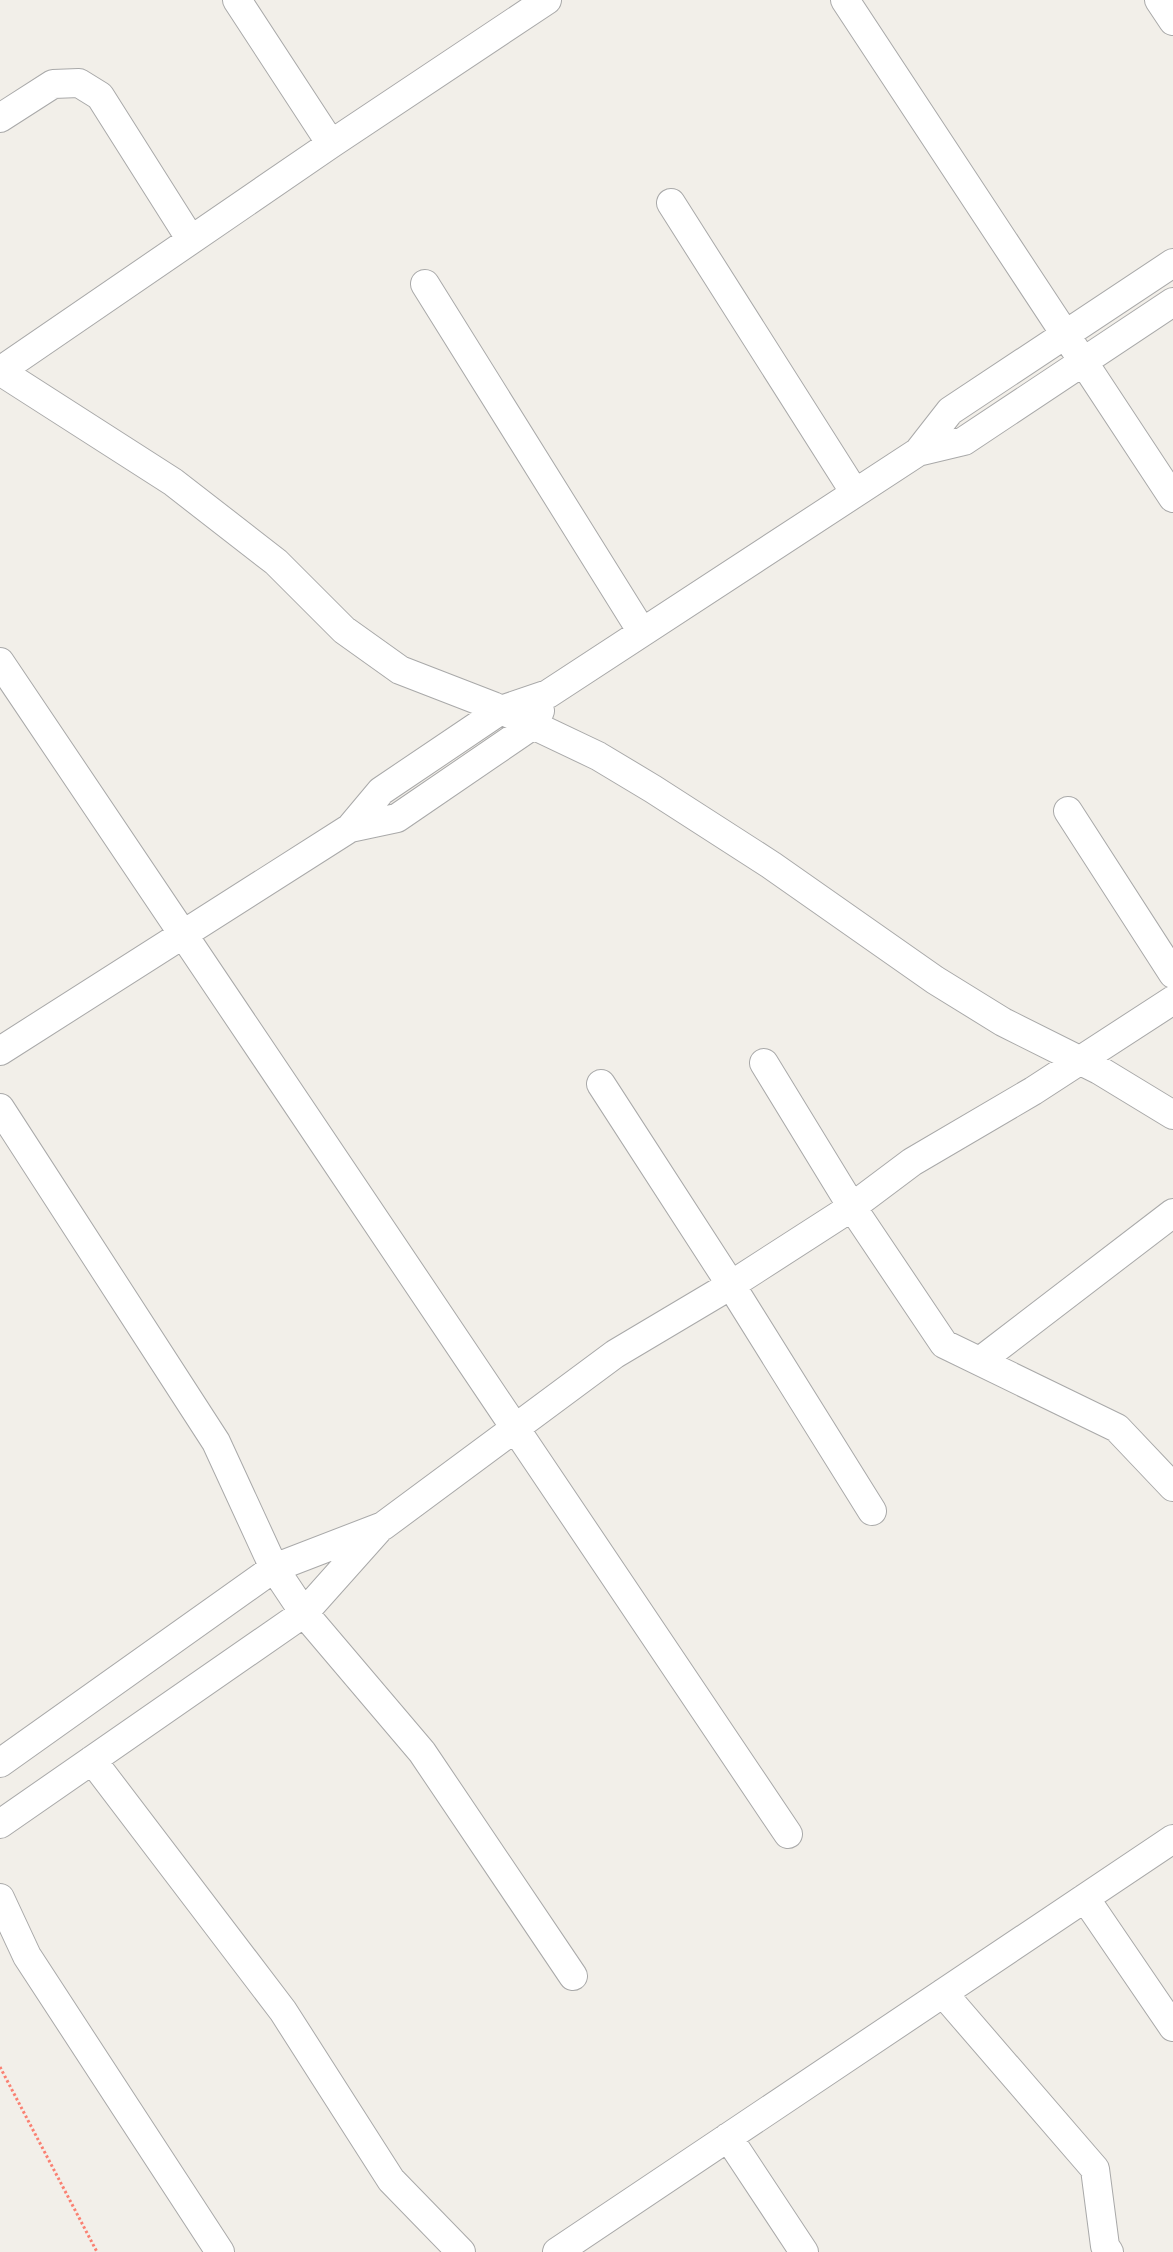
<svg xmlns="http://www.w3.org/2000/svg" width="1173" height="2252" font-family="'Nunito Sans',sans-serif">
<rect width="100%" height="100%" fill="#f2efe9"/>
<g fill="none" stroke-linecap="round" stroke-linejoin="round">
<g stroke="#a9a9a9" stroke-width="30">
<path id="minor" d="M237 0 331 144
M845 0 1173 498
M1159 0 1173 21
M0 118 53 84 79 83 100 96 191 240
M671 203 855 493
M425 284 642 632
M0 371 173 482 276 562 344 630 400 670 493 706 598 756 653 789 771 865 935 980 1003 1022 1099 1070 1173 1115
M0 371 331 144 547 0
M918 452 964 441 1173 302
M0 662 788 1834
M1068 811 1173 974
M350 828 397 818 533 725 540 711
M0 1051 350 828 381 791 501 710 548 694 918 452 950 411 1173 263
M764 1063 852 1207 944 1344 1117 1428 1173 1487
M601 1084 731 1285 872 1511
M0 1108 216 1442 274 1568 304 1613 422 1752 573 1976
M980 1361 1173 1213
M92 1760 283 2011 391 2180 461 2252
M0 1763 274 1568 383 1526 615 1354 731 1285 852 1207 912 1162 1033 1091 1173 1000
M0 1824 304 1613 378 1530
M0 1898 27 1956 220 2252
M1085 1898 1173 2027
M943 1993 1095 2169 1105 2246 1109 2252
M728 2137 804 2252
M557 2252 1173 1839"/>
</g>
<path stroke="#fa8072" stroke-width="3" stroke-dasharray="2.5 2.5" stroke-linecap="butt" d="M0 2067 97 2252"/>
<use href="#minor" stroke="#fff" stroke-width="28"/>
</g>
</svg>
